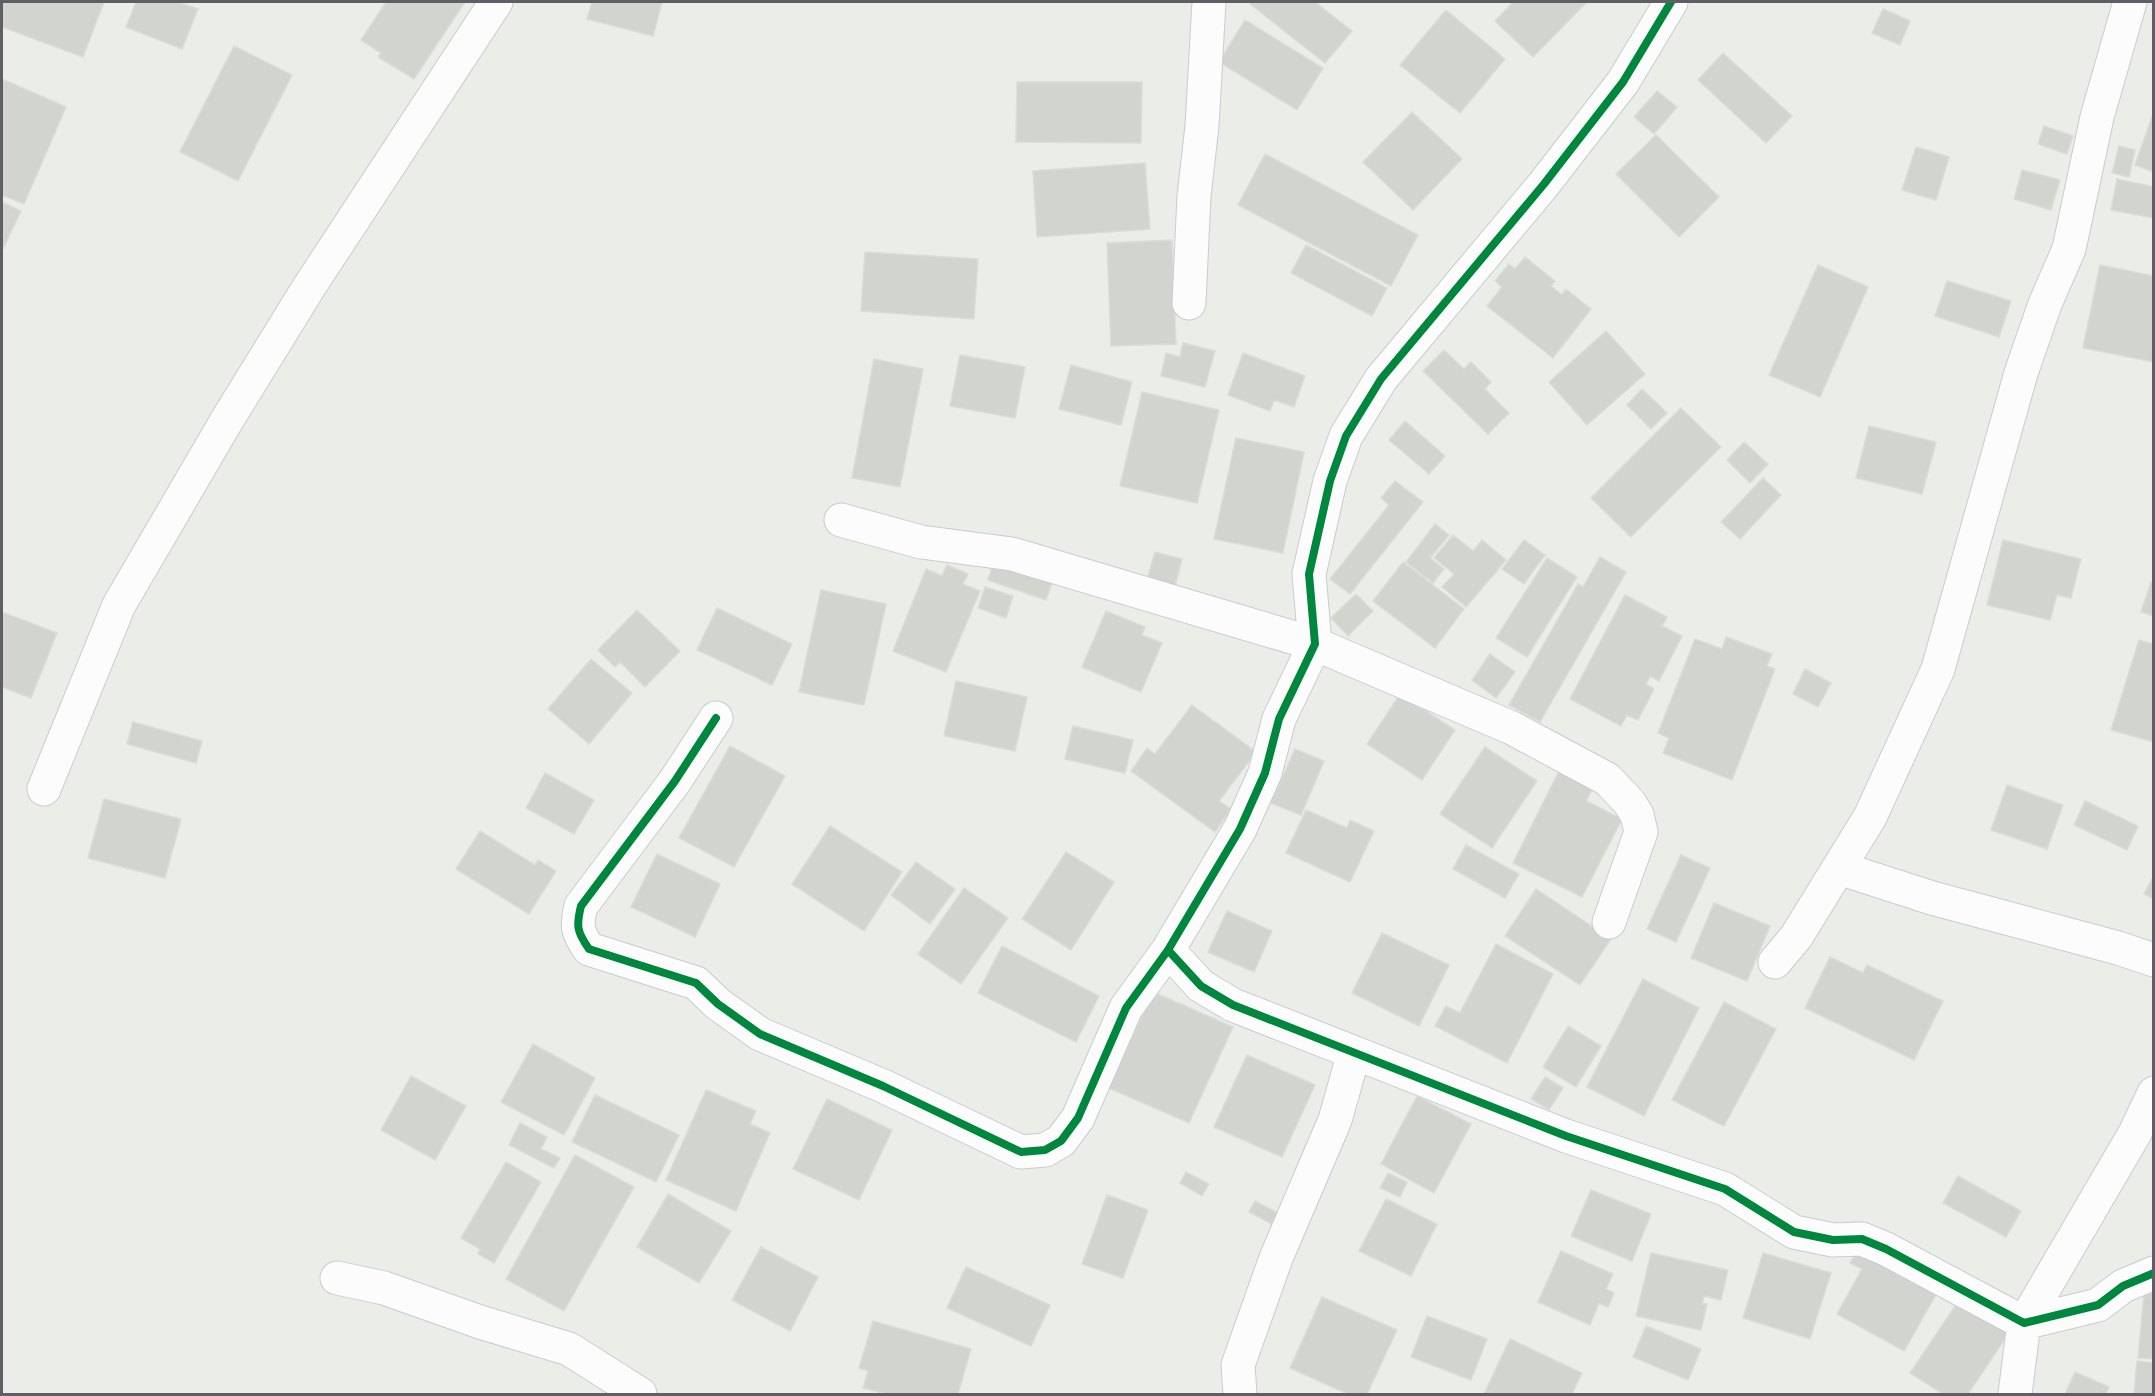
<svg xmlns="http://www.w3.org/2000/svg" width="2155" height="1396" font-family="'Source Sans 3',sans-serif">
<rect width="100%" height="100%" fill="#ebede8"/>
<path fill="#d2d4d0" stroke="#dadcd7" stroke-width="1.5" d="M2 2H104L83 57 2 27Z
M136 2H178L198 9 182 49 126 27Z
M386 2H465L414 79 378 57 381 53 361 40Z
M592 2H662L653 36 587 19Z
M1252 2H1315L1352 31 1325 63 1250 4Z
M1513 2H1584L1586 3 1533 57 1495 21Z
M1883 9 1910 21 1900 45 1872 33Z
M1446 10 1505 59 1460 113 1400 65Z
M1245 20 1323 68 1297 110 1219 62Z
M234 46 292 75 238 181 180 152Z
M1723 53 1792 116 1766 143 1698 80Z
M2 79 66 107 24 204 2 195Z
M1017 82H1142L1141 143 1016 142Z
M1657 91 1677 107 1654 134 1634 117Z
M2154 111V172L2135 165Z
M1412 112 1462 159 1413 210 1363 162Z
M2044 126 2073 136 2067 154 2038 144Z
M1656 135 1719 197 1679 237 1616 174Z
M2119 146 2135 150 2129 177 2112 173Z
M1916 147 1949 157 1936 200 1902 190Z
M1265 154 1418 235 1391 286 1238 205Z
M1145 163 1150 229 1037 237 1033 171Z
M2022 170 2060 180 2051 210 2014 199Z
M2117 179 2154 187V218L2111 210Z
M2 202 21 211 2 251Z
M1172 240 1176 344 1111 346 1107 243Z
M1306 245 1387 288 1372 316 1291 273Z
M865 252 978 259 974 319 861 311Z
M1525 257 1555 281 1551 286 1562 295 1566 289 1591 309 1553 358 1487 306 1502 287 1495 281 1509 264 1515 269Z
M1818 265 1868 287 1820 397 1769 375Z
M2100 265 2154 276V362L2083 348Z
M1947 281 2011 301 1999 337 1935 316Z
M1606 331 1645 374 1587 425 1549 382Z
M1183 343 1215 351 1205 387 1161 376 1166 353 1180 357Z
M1444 350 1464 369 1471 362 1491 382 1485 389 1509 413 1488 434 1423 371Z
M1243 353 1305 376 1294 407 1274 400 1270 411 1228 395Z
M960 355 1025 367 1015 418 950 406Z
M874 359 923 369 900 487 852 478Z
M1071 365 1132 382 1121 425 1059 409Z
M1642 389 1667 413 1651 429 1627 405Z
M1142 392 1219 410 1197 503 1120 486Z
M1681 408 1721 447 1631 537 1591 498Z
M1405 421 1445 456 1429 474 1389 440Z
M1869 426 1936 442 1922 494 1856 478Z
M1236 438 1304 452 1283 553 1214 539Z
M1744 442 1768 464 1750 483 1727 460Z
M1763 478 1781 495 1740 539 1721 522Z
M1395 481 1423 502 1350 594 1330 579 1389 505 1381 498Z
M1435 524 1449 535 1430 558 1444 569 1433 583 1406 562Z
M1453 535 1473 551 1482 540 1506 560 1466 607 1442 587 1454 574 1434 558Z
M1524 540 1545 555 1524 584 1502 569Z
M2003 540 2081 559 2071 598 2057 595 2050 620 1987 605Z
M1155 552 1182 559 1175 587 1147 580Z
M1600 557 1626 572 1540 722 1509 705 1578 584 1583 587Z
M995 558 1054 577 1046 600 988 580Z
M1547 558 1577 577 1527 657 1496 638Z
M1403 562 1464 609 1435 648 1373 601Z
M947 565 968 574 963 584 980 591 946 672 893 651 926 569 942 576Z
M2151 582 2154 583V616L2141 612Z
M985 587 1013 596 1006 618 978 608Z
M821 590 886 604 864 705 799 692Z
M1356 594 1373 611 1348 636 1331 618Z
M1625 595 1667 617 1662 626 1682 636 1659 681 1650 676 1646 684 1654 689 1638 720 1627 715 1621 726 1570 699Z
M717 608 792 644 772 685 697 650Z
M637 610 680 651 645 687 620 662 615 667 598 650Z
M1106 611 1145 627 1142 635 1162 643 1141 692 1082 667Z
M2 612 57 633 31 698 2 687Z
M1726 637 1772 654 1767 666 1775 669 1732 780 1663 753 1669 738 1658 733 1695 639 1722 649Z
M2139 640 2154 644V742L2111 730Z
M1490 654 1515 672 1496 698 1472 680Z
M591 659 632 693 589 744 548 709Z
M1805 669 1831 683 1818 707 1793 694Z
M956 681 1027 697 1015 751 944 736Z
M1400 694 1455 730 1422 780 1367 744Z
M1192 705 1256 752 1219 801 1231 809 1215 832 1131 771 1147 748 1155 754Z
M133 722 202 741 196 763 127 744Z
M1073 726 1133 740 1125 773 1065 759Z
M730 746 785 776 734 867 679 838Z
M1485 747 1537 781 1492 848 1440 814Z
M1295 749 1324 761 1301 815 1271 803Z
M1560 769 1594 786 1586 801 1622 819 1582 897 1513 863Z
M545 773 594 800 574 834 526 808Z
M2007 785 2063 805 2047 849 1991 830Z
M104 799 181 819 165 878 88 858Z
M2085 801 2138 826 2127 850 2074 825Z
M1306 810 1347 828 1350 820 1374 831 1350 882 1286 853Z
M830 826 902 872 864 931 792 884Z
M480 831 535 865 538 860 556 871 529 914 456 869Z
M1466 845 1519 874 1505 898 1453 869Z
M1066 852 1114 882 1071 950 1022 919Z
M657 854 720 884 695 937 631 907Z
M1681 855 1710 868 1676 942 1647 929Z
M916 862 955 889 930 924 891 895Z
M2154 875V899L2144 894Z
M964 888 1008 918 961 984 918 954Z
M1536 889 1611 939 1580 985 1505 936Z
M1714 903 1770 926 1747 981 1691 958Z
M1227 911 1272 931 1254 972 1208 952Z
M1382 933 1449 965 1419 1026 1352 993Z
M1496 944 1553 974 1507 1063 1435 1026 1446 1006 1460 1013Z
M1002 946 1099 996 1076 1042 978 993Z
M1830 957 1863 973 1867 965 1943 1001 1914 1060 1805 1008Z
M1643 979 1699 1008 1644 1116 1587 1087Z
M1153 992 1233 1027 1189 1123 1109 1088Z
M1724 1002 1776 1029 1724 1126 1672 1100Z
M1568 1026 1601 1046 1576 1087 1543 1067Z
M533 1044 595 1078 564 1135 501 1102Z
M1247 1055 1315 1085 1282 1157 1214 1127Z
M411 1076 466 1106 435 1160 381 1130Z
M1545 1077 1563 1088 1549 1110 1531 1099Z
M706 1090 756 1111 750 1124 770 1133 736 1211 666 1180Z
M595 1095 679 1135 656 1182 572 1142Z
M1417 1096 1471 1124 1434 1193 1381 1164Z
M827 1099 892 1130 859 1200 793 1169Z
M520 1123 547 1137 541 1149 560 1158 554 1168 509 1145Z
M575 1155 634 1187 564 1311 506 1279Z
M506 1162 541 1182 494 1263 478 1254 480 1249 461 1238Z
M1186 1172 1209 1184 1202 1196 1180 1183Z
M1388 1173 1407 1182 1400 1197 1380 1188Z
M1958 1176 2021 1211 2006 1237 1943 1203Z
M1591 1190 1651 1214 1632 1261 1571 1236Z
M668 1194 731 1231 699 1283 637 1247Z
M1107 1195 1148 1210 1123 1278 1082 1264Z
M1386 1199 1437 1224 1411 1276 1359 1251Z
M1255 1201 1280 1214 1274 1225 1249 1212Z
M1863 1240 1942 1284 1904 1351 1837 1314 1862 1269 1850 1263Z
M761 1247 818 1277 790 1331 732 1300Z
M1561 1251 1613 1274 1606 1289 1614 1293 1608 1307 1599 1303 1590 1325 1538 1302Z
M1651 1253 1728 1270 1721 1300 1704 1296 1702 1304H1707L1701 1330 1636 1316Z
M1763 1253 1831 1273 1810 1339 1743 1318Z
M966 1267 1050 1305 1031 1346 947 1308Z
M2144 1294H2154V1359L2138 1358Z
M1322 1297 1397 1330 1367 1394H1348L1290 1368Z
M1961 1297 2011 1330 1968 1394H1943L1910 1373Z
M1427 1316 1487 1339 1471 1380 1411 1357Z
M873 1321 971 1349 958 1394H887L863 1388 868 1371 859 1368Z
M1646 1326 1701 1349 1688 1380 1633 1357Z
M1510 1339 1582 1373 1572 1394H1484Z
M2137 1361 2154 1363V1394H2134Z
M2075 1372 2109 1387 2106 1394H2065Z"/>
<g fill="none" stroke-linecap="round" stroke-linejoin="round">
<g stroke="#cbcbcb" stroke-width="35">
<path id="minor" d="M1189 303 1194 196 1202 126 1209 2
M841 520 921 542 1012 554 1315 644 1512 728 1607 779 1629 802 1637 815 1641 832 1609 922
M716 718 675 781 581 906C576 926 577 932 589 949L696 983 718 1004 760 1034 883 1086 1021 1152 1045 1150 1061 1141 1078 1118 1126 1008 1168 950 1240 829 1265 773 1279 719 1315 644 1309 574 1330 481 1346 436 1381 379 1544 184 1623 82 1671 2
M44 789 119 605 227 420 309 287 496 2
M1839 868 1932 898 2118 948 2154 960
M1168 950 1201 986 1233 1005 1566 1136 1725 1189 1794 1232 1833 1240 1862 1239 1886 1249 2024 1323 2098 1305 2123 1286 2154 1273
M1775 962 1796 937 1870 817 1938 669 2021 373 2045 304 2069 249 2097 117 2130 2
M337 1278 384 1288 480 1322 569 1349 640 1394
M1240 1394 1238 1365 1276 1258 1335 1120 1354 1053
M2015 1394 2024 1323 2135 1133 2154 1093"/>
</g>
<use href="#minor" stroke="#fcfcfc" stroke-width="33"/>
<g stroke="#fff" stroke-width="11">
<path id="cycleway" d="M716 718 675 781 581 906C576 926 577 932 589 949L696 983 718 1004 760 1034 883 1086 1021 1152 1045 1150 1061 1141 1078 1118 1126 1008 1168 950 1240 829 1265 773 1279 719 1315 644 1309 574 1330 481 1346 436 1381 379 1544 184 1623 82 1671 2
M1168 950 1201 986 1233 1005 1566 1136 1725 1189 1794 1232 1833 1240 1862 1239 1886 1249 2024 1323 2098 1305 2123 1286 2154 1273"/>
</g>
<use href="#cycleway" stroke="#00873e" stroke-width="8"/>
</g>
<rect width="2155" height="1396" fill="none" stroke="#5f5d66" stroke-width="6"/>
</svg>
